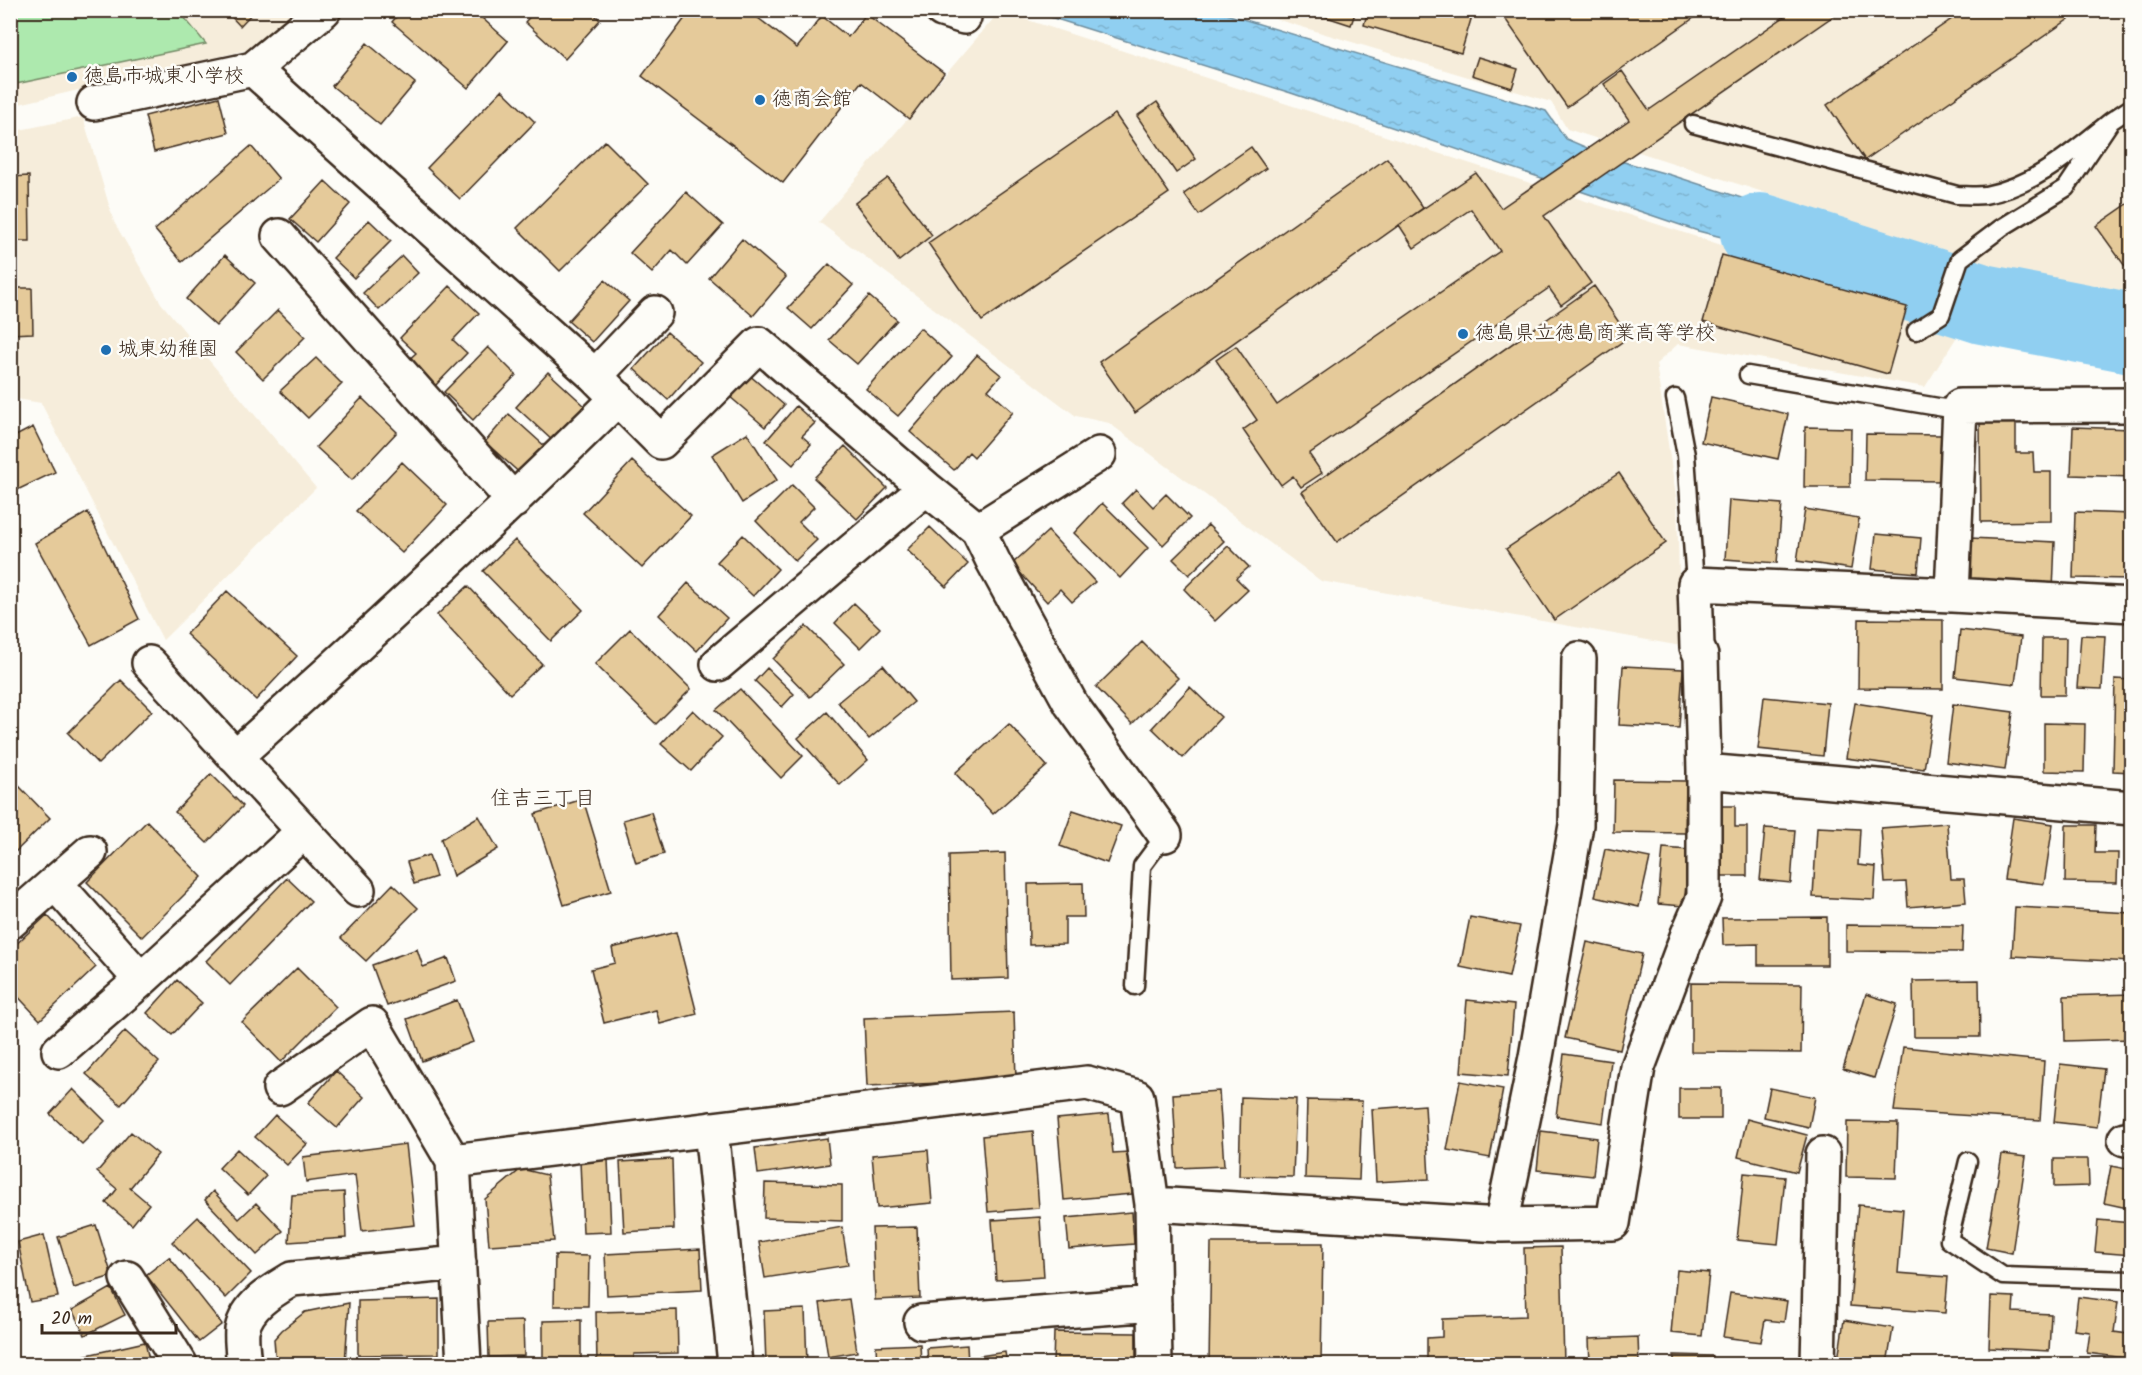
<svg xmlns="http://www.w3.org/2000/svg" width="2142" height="1375" font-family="Kalam,'Klee One',sans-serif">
<defs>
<pattern id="water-ripples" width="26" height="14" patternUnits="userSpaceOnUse" patternTransform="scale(1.5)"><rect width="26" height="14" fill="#90cff1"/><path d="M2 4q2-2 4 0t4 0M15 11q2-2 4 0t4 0" fill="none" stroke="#7db2ce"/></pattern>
</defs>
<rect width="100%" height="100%" fill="#fdfcf7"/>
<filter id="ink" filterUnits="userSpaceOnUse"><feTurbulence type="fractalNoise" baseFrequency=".0167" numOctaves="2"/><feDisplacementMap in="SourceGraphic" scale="12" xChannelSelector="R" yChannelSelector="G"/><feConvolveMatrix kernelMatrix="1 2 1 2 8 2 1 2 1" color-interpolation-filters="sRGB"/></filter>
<g filter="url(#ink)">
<path fill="#f6eddb" d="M10 11H299L255 48 11 106Z
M1000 11 1965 324 1925 387 1678 344 1656 364 1677 503 1681 646 1321 581 1109 423 1076 416 819 222Z
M1249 11H2131V307L2114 305 1567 129 1551 102Z
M83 117 114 222 161 303 316 488 163 640 41 403 11 398 10 132Z"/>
<path fill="#ade9ae" stroke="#748a66" stroke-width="1.5" d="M10 11H179L206 44 11 85Z"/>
<path fill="url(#water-ripples)" stroke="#6e8d9d" stroke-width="1.5" d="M1031 11H1216L1546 111 1566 139 1613 159 1671 175 1868 239 1862 278 1800 257 1698 231 1291 93Z
M1932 258 1975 279 2131 322V351L2119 350 2031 332 1967 311 1917 300Z"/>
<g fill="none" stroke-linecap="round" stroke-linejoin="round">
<path stroke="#90cff1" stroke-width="80" d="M1760 233 1983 304 2132 333"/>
</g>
<path fill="#e5ca9a" stroke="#3b2a1e" stroke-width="1.5" d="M225 10H255L240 26Z
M402 10H473L508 41 468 88 392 22Z
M536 10H590L600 20 565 59 525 22Z
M691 10H756L753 14 797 48 822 16 848 37 866 14 944 73 909 119 861 82 783 183 642 76Z
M1305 10H1356L1351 25Z
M1368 10H1452L1472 16 1461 53 1364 25Z
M1499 10H1705L1567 107Z
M1794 10H1842L1544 216 1591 283 1561 305 1549 288 1309 454 1322 473 1301 487 1293 476 1281 485 1243 430 1257 420 1216 360 1236 346 1277 405 1500 251 1471 209 1414 248 1399 225 1476 173 1501 208 1629 120 1604 84 1622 71 1649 110Z
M1943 10H1961L1948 19Z
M1965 10H2082L1865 160 1827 105Z
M367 43 415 83 380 125 332 86Z
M1478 57 1518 69 1512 88 1472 75Z
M502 90 535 122 460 199 427 168Z
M219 97 228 133 154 152 145 116Z
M1157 102 1196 159 1176 173 1137 116Z
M1115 114 1169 193 982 321 928 243Z
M605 141 648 184 560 271 517 228Z
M251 146 279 179 182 262 155 230Z
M1251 147 1266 168 1199 215 1184 194Z
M1387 158 1423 208 1135 413 1099 362Z
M29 176 30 241H10V177Z
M888 178 932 235 899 261 855 203Z
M325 181 350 204 316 242 290 219Z
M686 192 723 225 687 265 672 250 652 273 630 253Z
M2132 201V276L2096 226Z
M369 220 391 241 354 278 333 258Z
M742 239 786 277 753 316 709 278Z
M225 255 255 283 216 326 186 299Z
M1722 255 1907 307 1888 374 1703 322Z
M402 256 418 273 379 310 363 293Z
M829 264 853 285 812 329 788 308Z
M605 280 629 301 592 342 568 321Z
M450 286 479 313 453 340 467 353 433 388 406 362 416 353 400 338Z
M1594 286 1629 337 1337 542 1302 492Z
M10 288H32L33 333 10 334Z
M869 296 897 320 857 364 829 340Z
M278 310 305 337 263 379 236 352Z
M920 328 952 357 898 416 866 389Z
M667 332 701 362 668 400 634 369Z
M488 347 516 375 473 420 444 392Z
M977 355 1001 375 988 390 1013 412 974 457 969 452 954 470 910 432Z
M316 358 342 384 308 418 280 391Z
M548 372 586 407 554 442 516 407Z
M748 374 784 405 765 427 729 396Z
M1711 397 1788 414 1778 459 1701 442Z
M362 398 397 432 352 480 316 447Z
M796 406 815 423 802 436 811 444 793 465 766 441Z
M509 414 549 450 524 477 485 442Z
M2016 422V453H2033L2034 472H2051V521L1981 522 1980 423Z
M33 427 55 472 13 492 10 488V439Z
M1805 427 1851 428 1850 487H1804Z
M2073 427 2132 429V477L2071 475Z
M747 433 777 480 742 503 712 455Z
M1866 434 1942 435 1941 481 1865 480Z
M845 446 887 488 857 519 814 478Z
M632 461 691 516 642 568 583 513Z
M402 462 447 505 402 553 356 511Z
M1619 473 1666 543 1554 620 1506 549Z
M792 485 814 507 799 522 817 540 795 561 756 521Z
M1136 489 1153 507 1166 494 1190 518 1163 545 1122 503Z
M1729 500 1782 504 1777 563 1725 559Z
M1102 503 1148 548 1120 578 1074 533Z
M1805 509 1859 518 1851 569 1797 561Z
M88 512 139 619 91 645 35 543Z
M2075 512 2132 514V579L2073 578Z
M1208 525 1224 541 1189 575 1173 559Z
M930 527 968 564 946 587 907 550Z
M1048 531 1095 582 1072 602 1060 589 1047 602 1012 564Z
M1876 534 1921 538 1918 573 1872 569Z
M743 535 778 569 753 596 717 562Z
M1970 538 2055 542 2053 590 1968 587Z
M515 540 583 610 551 641 483 571Z
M1228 546 1249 567 1236 578 1248 590 1215 621 1184 589Z
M688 583 727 618 697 651 659 615Z
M468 586 542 664 510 694 437 615Z
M227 591 297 656 256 700 186 634Z
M854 603 880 628 860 648 835 623Z
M1859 619 1943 620V689L1858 688Z
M806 626 844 664 810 697 773 659Z
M630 629 691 689 656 724 595 664Z
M1960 630 2021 637 2015 684 1955 677Z
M2081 635 2105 636 2102 689 2077 688Z
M2042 638H2066L2065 695H2041Z
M1142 642 1178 678 1132 724 1096 687Z
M883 665 914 702 869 739 838 702Z
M1623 666 1683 669 1679 728 1619 725Z
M767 668 794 694 782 707 755 681Z
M2115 679 2132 680V772L2113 771Z
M121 680 152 711 98 764 68 733Z
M1190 687 1221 717 1183 758 1152 728Z
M740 689 803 756 781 778 716 710Z
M1764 697 1828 703 1823 756 1758 749Z
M1855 703 1933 715 1924 769 1846 758Z
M1953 704 2013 712 2005 770 1946 762Z
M693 710 722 737 691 771 661 744Z
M827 712 868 760 840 785 798 738Z
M2044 723 2085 724 2084 772 2044 771Z
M1009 724 1047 766 993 814 955 773Z
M211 774 243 806 207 843 175 812Z
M1614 780 1686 781 1685 833 1613 832Z
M19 786 50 818 10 857V795Z
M583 799 611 891 564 905 535 814Z
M1722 806H1735V827H1747V876H1722Z
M1073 810 1121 826 1107 863 1060 846Z
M651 812 664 854 636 863 623 820Z
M479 816 498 849 453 876 441 839Z
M2013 818 2053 824 2044 884 2004 879Z
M147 821 202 877 142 937 87 882Z
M1947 823 1951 879H1964L1966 902 1908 907 1906 882 1885 883 1881 828Z
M2066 825H2096L2095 853H2118L2117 883 2065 882Z
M2131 826H2132V880L2127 879Z
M1817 827 1860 829 1858 865 1876 867 1874 900 1813 897Z
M1765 828 1795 830 1791 883 1760 880Z
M1663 848 1689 850 1684 906 1658 904Z
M1605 849 1650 858 1639 907 1595 897Z
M1005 853 1008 978 951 980 949 855Z
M429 855 436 877 414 884 407 862Z
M287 878 311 901 230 985 206 961Z
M1083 883 1084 917H1065V944L1029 945 1028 884Z
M393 884 418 908 366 961 341 938Z
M2015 907 2132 913V962L2012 956Z
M47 915 96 967 40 1020 10 988V950Z
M1470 917 1520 926 1509 977 1460 967Z
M1827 917V965H1758V944L1723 945 1722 918Z
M1846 925 1963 926 1962 952 1846 951Z
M676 932 697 1014 660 1024 656 1010 604 1023 591 969 615 963 612 948Z
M1587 942 1642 954 1620 1050 1565 1038Z
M417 949 423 967 448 958 456 981 387 1006 372 965Z
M297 968 336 1007 281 1062 242 1022Z
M177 980 202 1003 172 1035 147 1013Z
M1979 980 1980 1037H1914L1913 981Z
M1691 983 1802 984 1801 1053 1691 1052Z
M1866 994 1897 1004 1874 1078 1843 1069Z
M2132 994V1039L2065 1041 2064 996Z
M457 1000 473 1042 422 1061 407 1019Z
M1467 1000 1514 1005 1508 1076 1461 1072Z
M1014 1012 1016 1080 867 1086 864 1018Z
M125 1031 159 1062 121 1105 86 1074Z
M1903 1047 2044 1061 2040 1120 1894 1111Z
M1564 1054 1611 1061 1603 1123 1556 1116Z
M2060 1064 2104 1069 2097 1127 2054 1122Z
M336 1071 364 1097 337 1128 308 1103Z
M2132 1075V1122L2123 1121Z
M1460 1081 1503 1089 1490 1158 1447 1150Z
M1679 1088H1721V1119H1679Z
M1770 1088 1815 1097 1809 1127 1764 1117Z
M73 1089 105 1121 82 1144 50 1114Z
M1219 1091 1224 1166 1177 1168 1173 1094Z
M1241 1097 1296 1099 1293 1177 1239 1176Z
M1307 1100 1362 1101 1359 1180 1305 1178Z
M1425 1105 1429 1179 1376 1182 1372 1109Z
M1109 1114 1113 1153 1129 1152 1132 1194 1064 1200 1057 1119Z
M275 1115 307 1144 287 1165 255 1137Z
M1747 1119 1807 1135 1797 1172 1738 1157Z
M1847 1122 1898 1123 1896 1178 1846 1177Z
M1033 1131 1039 1208 988 1212 982 1136Z
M1541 1131 1597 1138 1593 1176 1537 1170Z
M131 1132 158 1154 130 1188 149 1204 132 1225 106 1203 117 1189 97 1172Z
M827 1138 830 1164 758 1174 755 1148Z
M406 1144 415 1225 362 1231 355 1175 306 1182 303 1157Z
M237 1149 266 1176 248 1195 219 1168Z
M928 1150 932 1203 877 1208 872 1155Z
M2002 1154 2026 1157 2012 1253 1986 1248Z
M608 1159 611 1232 583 1233 580 1161Z
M672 1159 674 1229 624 1232 620 1162Z
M2054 1159H2088L2089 1186 2054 1187Z
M2111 1166 2132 1170V1209L2104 1203Z
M521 1169 547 1175 554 1241 489 1245 485 1199Z
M1744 1173 1785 1177 1778 1244 1737 1240Z
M765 1183 842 1185V1221L764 1218Z
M213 1191 239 1219 256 1203 283 1231 257 1255 205 1200Z
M344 1192 346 1238 289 1242 292 1195Z
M1858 1205 1903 1209 1898 1273 1948 1277 1945 1313 1850 1306Z
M1132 1212 1134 1244 1069 1249 1066 1218Z
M198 1217 251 1273 226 1298 172 1242Z
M1040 1217 1044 1277 996 1280 992 1220Z
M2098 1220 2132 1223V1255L2095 1252Z
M96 1225 112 1276 74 1288 58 1237Z
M842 1227 848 1265 765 1278 759 1242Z
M917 1227 920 1298 875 1300 872 1228Z
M44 1235 58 1297 30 1302 18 1242Z
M1211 1243H1323L1321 1364H1209Z
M1561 1247 1564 1364H1427V1338L1442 1337V1319L1526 1316 1524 1248Z
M700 1249 702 1290 607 1295 605 1254Z
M555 1255 589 1256 588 1306H554Z
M169 1257 222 1324 199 1342 146 1275Z
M1677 1270 1709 1273 1702 1336 1671 1333Z
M111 1288 125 1315 85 1335 72 1310Z
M1730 1293 1787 1301 1784 1322 1765 1320 1761 1342 1723 1337Z
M1991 1296 2014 1297 2013 1312 2051 1314 2049 1351 1989 1348Z
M2078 1297 2118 1302 2114 1332 2128 1334 2125 1358 2087 1353 2090 1332 2074 1330Z
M439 1299V1354L358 1355V1301Z
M849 1299 857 1352 828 1357 820 1303Z
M349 1303 345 1364H276L274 1339 282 1330 305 1312Z
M805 1309 807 1364H766L764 1311Z
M677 1310 678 1353 634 1354V1364H597L596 1312Z
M581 1320V1364H543V1321Z
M1844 1320 1893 1328 1887 1364H1866L1838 1360Z
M523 1321 524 1356 489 1357 488 1322Z
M1054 1332 1136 1333V1364H1053Z
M1638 1337 1639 1364H1590L1589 1339Z
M145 1342 150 1364H57L56 1362Z
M920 1344 921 1364H877L876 1346Z
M967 1345 968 1364H928L927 1348Z
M1005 1352 1007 1364H981L980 1356Z
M1674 1355 1713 1356 1714 1364H1674Z"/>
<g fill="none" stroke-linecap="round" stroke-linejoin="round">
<g stroke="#3b2a1e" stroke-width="21">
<path id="lane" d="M1693 124 1957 195C1966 195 1976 196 1985 195 2035 186 2072 152 2111 121
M1916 331 1941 315 1960 259 2001 228 2066 188 2111 121 2132 107
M1748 375 1944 408 1960 406
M1675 398 1686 455 1695 584
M1135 986 1142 866 1165 835
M1968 1161 1949 1240 2003 1276 2132 1280"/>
</g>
<g stroke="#3b2a1e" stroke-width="38">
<path id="street" d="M942 10 964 17
M253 69 595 376 661 442 759 344 926 488 978 530 993 561 1071 704 1165 835
M94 103 253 69 324 10
M279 236 514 501
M595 376 655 313
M978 530 1099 454
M1952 595 2132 605
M149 663 358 890
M718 664 926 488
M235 757C365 640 494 521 618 398
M1704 771 2132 808
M55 883 141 980
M10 922 90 852
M59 1051 141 980 304 831
M280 1088 372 1024 453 1161 1087 1083 1137 1097 1152 1204 1155 1364
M711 1129 735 1364
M2125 1139 2132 1140
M453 1161 464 1364
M1152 1204 1501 1225 1613 1223 1638 1067 1688 934 1704 897V771L1701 656 1697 647 1695 584 1952 595 1960 406 2132 405
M1501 1225 1536 1057 1576 825 1579 659
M127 1278 180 1364
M921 1322 1154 1304
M244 1364C243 1354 241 1341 242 1330 247 1305 272 1291 292 1279L459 1263
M1818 1364 1823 1154"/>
</g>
<use href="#lane" stroke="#fdfcf7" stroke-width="16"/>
<use href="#street" stroke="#fdfcf7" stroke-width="33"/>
</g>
</g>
<g fill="#1f6fb2" stroke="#fdfcf7" stroke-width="2">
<circle cx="72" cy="77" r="6"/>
<circle cx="760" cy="100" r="6"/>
<circle cx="1463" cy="334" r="6"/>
<circle cx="106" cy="350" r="6"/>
</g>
<g text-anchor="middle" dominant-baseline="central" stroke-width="5" stroke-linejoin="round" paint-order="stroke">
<g font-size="20" fill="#3b2a1e" stroke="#fdfcf7" text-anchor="start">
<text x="84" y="77">徳島市城東小学校</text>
<text x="772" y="100">徳商会館</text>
<text x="1475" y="334">徳島県立徳島商業高等学校</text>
<text x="118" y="350">城東幼稚園</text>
</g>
<g font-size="21" fill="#3b2a1e" stroke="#fdfcf7">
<text x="543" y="799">住吉三丁目</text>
</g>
</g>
<rect width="2142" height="1375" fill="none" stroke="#fdfcf7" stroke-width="36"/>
<rect x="18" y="18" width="2106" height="1339" fill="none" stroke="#3b2a1e" stroke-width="2" filter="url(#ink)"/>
<path d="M42 1324v9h134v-9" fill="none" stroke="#3b2a1e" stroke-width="3"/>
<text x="51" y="1324" font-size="18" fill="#3b2a1e" stroke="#fdfcf7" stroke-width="4.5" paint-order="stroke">20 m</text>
</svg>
